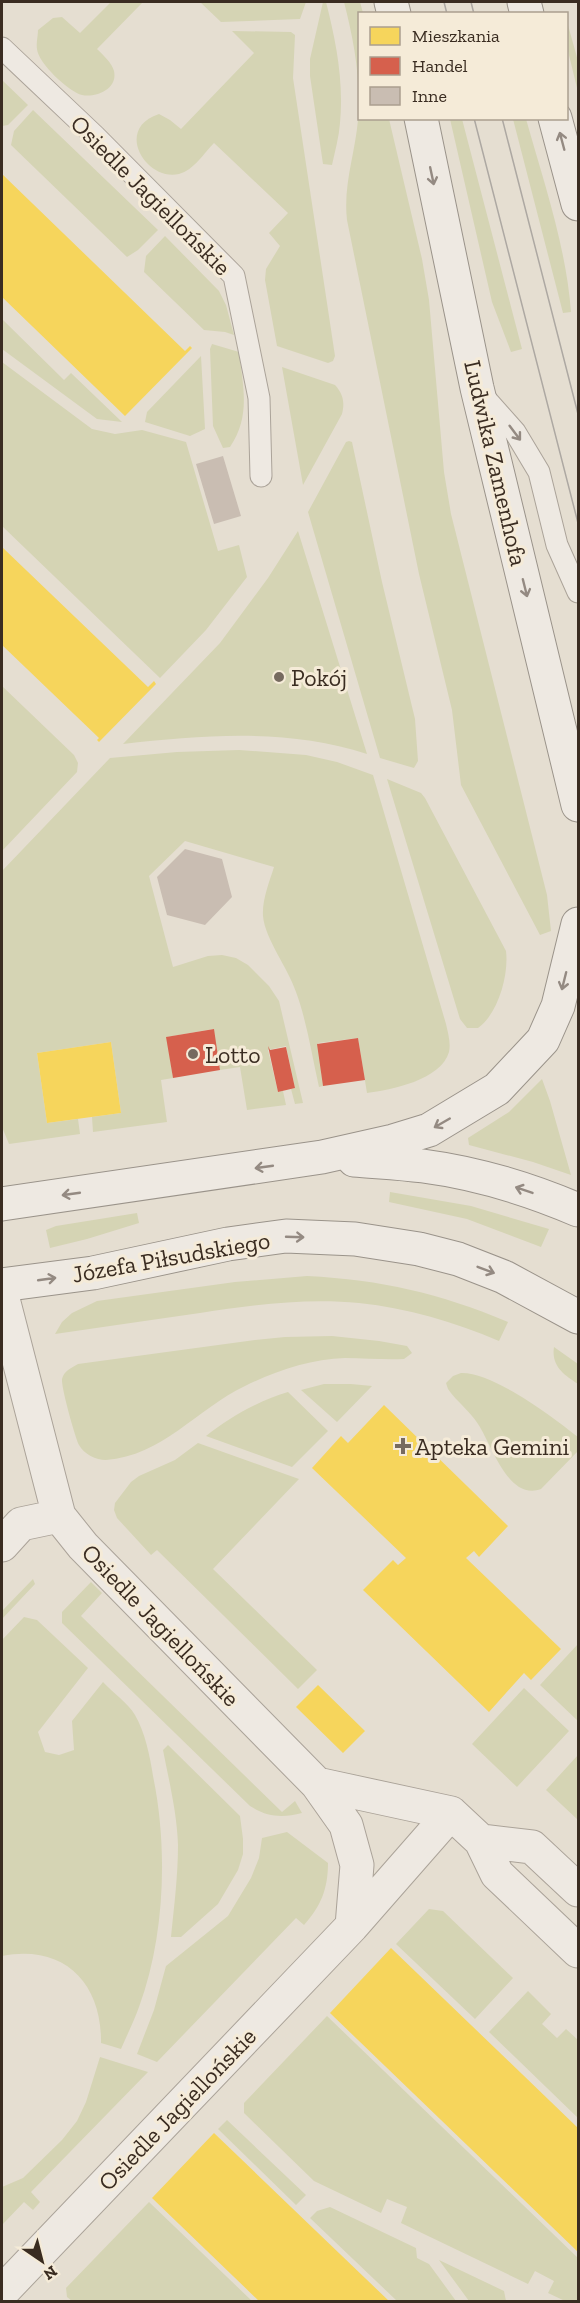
<svg xmlns="http://www.w3.org/2000/svg" width="580" height="2303" font-family="'Zilla Slab',serif">
<rect width="100%" height="100%" fill="#e5ded1"/>
<path fill="#d5d4b4" d="M111 2H143L97 49C103 55 112 63 114 71 118 89 96 98 82 95 69 92 38 63 37 49 36 43 38 36 38 30L53 18 62 17 80 33Z
M200 2H306L300 19 221 22Z
M323 2H326C336 41 344 82 340 123 339 137 335 151 332 165L323 164 310 76V59Z
M344 2H360L363 13 360 14V118L389 119 422 259 429 300 444 472 451 514 547 895 551 931 540 935 461 785 452 710 419 574 347 220C343 185 355 154 358 120 361 79 354 41 344 2Z
M566 18 578 61V92L567 47Z
M232 31 291 32 295 35 293 78 335 356 333 361 328 363 277 346 265 280 266 269 280 246 269 233 288 213 214 143C204 153 194 170 179 174 147 182 113 129 159 114L170 120 181 129 254 53Z
M2 80 28 105 8 125 2 126Z
M33 110 158 230 138 250 127 257 11 145 14 131Z
M450 119H462L522 349 511 352 492 302Z
M513 119H526C544 183 566 246 571 312L563 313Z
M165 236 219 291 226 305 234 335 225 332 204 330 144 272 146 256Z
M2 319 64 380 71 373 122 422 97 419 2 349Z
M212 344 239 352C243 387 251 416 230 447L223 448 213 426 210 349Z
M201 356 205 429 190 436 145 422 147 412Z
M2 362 92 429 115 434 142 430 186 442 218 551 239 545 247 577 206 630 160 678 2 526Z
M282 367 335 385C343 394 345 402 342 414L303 485Z
M349 441 352 442 382 582 415 719 418 761 414 768 380 758 308 512 346 442Z
M298 531 367 754C288 728 205 735 123 744L220 643 268 578Z
M2 686 74 755 78 763 77 772 2 851Z
M239 750 306 755 337 762 373 775 446 1024C448 1033 451 1043 449 1052 441 1080 391 1090 367 1093L358 1038 318 1043 323 1086 319 1087C312 1056 307 1022 296 992 288 968 265 939 263 916 262 900 269 883 274 867L185 841 149 876 173 967 208 956 222 955 236 958 248 965 269 986 279 1001 303 1103 295 1104 291 1089 295 1088 286 1046 268 1050 278 1092 283 1091 286 1105 247 1110 240 1067 220 1070 213 1029 167 1037 173 1078 161 1080 167 1122 93 1132 92 1117 121 1113 111 1042 37 1053 47 1123 78 1119 80 1134 9 1144 2 1127V871L110 758 177 752Z
M387 779 421 793 425 798 506 951C509 975 498 1014 478 1028H467L460 1019Z
M542 1079 550 1101 571 1175 533 1162 469 1145 468 1138 509 1112Z
M390 1192 471 1206 549 1229 541 1247 467 1219 389 1202Z
M137 1213 139 1223 87 1239 50 1248 46 1230 56 1226Z
M307 1276C382 1280 439 1293 508 1322L499 1341C454 1322 408 1308 359 1303 305 1298 253 1305 200 1313 151 1320 103 1327 55 1334L62 1322 72 1313 97 1301 235 1282Z
M332 1336 379 1341 407 1346 412 1353 404 1359C385 1360 365 1358 345 1358 311 1359 275 1371 245 1386 197 1409 162 1456 106 1460 96 1460 84 1454 79 1445 75 1437 61 1387 62 1379 64 1371 71 1368 78 1364L255 1340 285 1337Z
M554 1347 578 1364V1384C564 1375 551 1366 554 1347Z
M461 1373C493 1372 553 1417 578 1437V1451L541 1489C508 1501 492 1445 478 1424 470 1411 457 1402 448 1389L446 1383 453 1376Z
M324 1384H351L372 1386 337 1422 301 1390Z
M288 1392 328 1431 292 1467 206 1436C230 1417 258 1401 288 1392Z
M198 1443 299 1479 213 1569 317 1670 298 1689 157 1550 151 1555 117 1518 114 1510 115 1503 131 1482 139 1476 175 1460Z
M33 1579 35 1584 2 1619V1611Z
M91 1582 102 1593 81 1616 282 1812 295 1801 302 1813C282 1818 267 1817 250 1806L62 1623V1612Z
M24 1617 37 1620 88 1668 38 1732 45 1752 59 1755 74 1750 72 1721 103 1682C112 1692 128 1703 135 1715 145 1732 150 1756 153 1776 168 1848 165 1937 139 2007 134 2021 127 2035 121 2049L101 2043C102 1982 63 1944 2 1956V1640Z
M578 1644V1721L540 1685Z
M524 1688 569 1731 517 1787 472 1744Z
M168 1745 240 1816 243 1839V1854L238 1870 218 1904 181 1937H171C174 1907 178 1876 178 1845 177 1813 169 1781 163 1750Z
M578 1755V1820L546 1790Z
M287 1832 328 1863C328 1889 321 1906 304 1925L296 1918 157 2062 137 2054 154 2010 166 1966 228 1916 251 1878 259 1858 262 1838Z
M429 1909 443 1911 513 1978 475 2019 396 1944Z
M528 1991 551 2014 542 2024 557 2038 566 2029 578 2040V2118L489 2032Z
M327 2016 578 2258V2301H565L548 2293 554 2281 535 2271 528 2284 401 2223 407 2207 387 2199 381 2213 314 2181 244 2113V2103Z
M100 2057 148 2072 31 2192 40 2202 33 2210 24 2202 2 2225V2187L23 2178 62 2140 77 2121 86 2102Z
M227 2120 306 2195 296 2205 218 2129Z
M149 2202 252 2301H72L67 2297 66 2288Z
M330 2207 416 2248 417 2258 429 2264 456 2301H397L310 2218 317 2211Z
M439 2260 504 2291 506 2301H469Z"/>
<path fill="#f6d55c" d="M2 174 185 351 190 346 192 348 125 416 2 297Z
M2 547 148 687 154 681 156 684 99 742 97 740 99 738 2 645Z
M111 1042 121 1113 47 1123 37 1053Z
M384 1405 508 1526 479 1557 474 1551 466 1558 561 1649 531 1680 524 1673 489 1712 363 1590 393 1560 398 1565 406 1558 312 1468 341 1436 348 1443Z
M318 1685 365 1731 343 1753 296 1707Z
M391 1948 578 2128V2252L330 2013Z
M214 2133 390 2302H260L152 2198Z"/>
<path fill="#d6604d" d="M214 1029 220 1070 173 1078 166 1037Z
M358 1038 365 1080 323 1086 317 1044Z
M268 1046 270 1050 286 1047 295 1088 278 1092Z"/>
<path fill="#c9bdb2" d="M223 456 241 516 214 524 196 464Z
M185 849 222 859 232 897 205 925 167 915 157 877Z"/>
<g fill="none" stroke-linecap="round" stroke-linejoin="round">
<g stroke="#aba399" stroke-width="23">
<path id="lane" d="M2 48 95 136 234 276 259 398 261 476
M483 396 515 432 539 472 557 545 578 592"/>
</g>
<g stroke="#aba399" stroke-width="35">
<path id="street" d="M2 1295 59 1516 83 1546 317 1784 451 1813 481 1841 497 1874 578 1951
M2 1545 21 1524 59 1516
M317 1784 346 1825 357 1865 352 1926
M481 1841 532 1847 578 1890
M2 2292 352 1926 451 1813"/>
</g>
<g stroke="#9a938a" stroke-width="35">
<path id="secondary" d="M391 2 394 14
M524 2 527 14
M421 118 477 388 578 805
M555 118 578 204
M354 1160C377 1162 400 1163 423 1166 476 1173 529 1189 578 1210
M2 1204 322 1157 393 1141 429 1130 497 1089 543 1040 558 1006 578 924
M2 1285 93 1273 228 1244 286 1236 355 1239 419 1249 458 1259 504 1277 578 1317"/>
</g>
<use href="#lane" stroke="#eee9e2" stroke-width="21"/>
<use href="#street" stroke="#eee9e2" stroke-width="33"/>
<use href="#secondary" stroke="#eee9e2" stroke-width="33"/>
<path stroke="#ada8a2" stroke-width="1.5" d="M444 2 447 14
M471 2 474 14
M474 118 578 523
M502 118 578 414"/>
</g>
<defs><path id="oneway-shaft" d="M-6 0H5M1.5-3L5.5 0L1.5 3" fill="none" stroke-width="1.6" stroke-linecap="round" stroke-linejoin="round" transform="scale(1.5)"/></defs>
<g stroke="#948a82">
<use href="#oneway-shaft" transform="translate(562 141) rotate(-105)"/>
<use href="#oneway-shaft" transform="translate(432 176) rotate(78)"/>
<use href="#oneway-shaft" transform="translate(515 433) rotate(53)"/>
<use href="#oneway-shaft" transform="translate(525 588) rotate(76)"/>
<use href="#oneway-shaft" transform="translate(564 981) rotate(104)"/>
<use href="#oneway-shaft" transform="translate(442 1123) rotate(150)"/>
<use href="#oneway-shaft" transform="translate(264 1167) rotate(172)"/>
<use href="#oneway-shaft" transform="translate(524 1190) rotate(-161)"/>
<use href="#oneway-shaft" transform="translate(71 1194) rotate(172)"/>
<use href="#oneway-shaft" transform="translate(295 1237) rotate(2)"/>
<use href="#oneway-shaft" transform="translate(486 1270) rotate(21)"/>
<use href="#oneway-shaft" transform="translate(47 1279) rotate(-8)"/>
</g>
<g fill="#766a5f" stroke="#f5ebd8" stroke-width="2">
<circle cx="279" cy="677" r="6"/>
<circle cx="193" cy="1054" r="6"/>
<path d="M400 1437h6v6h6v6h-6v6h-6v-6h-6v-6h6z"/>
</g>
<g text-anchor="middle" dominant-baseline="central" stroke-width="6" stroke-linejoin="round" paint-order="stroke">
<g font-size="24" fill="#3a2c21" stroke="#f5ebd8">
<text transform="translate(151 195) rotate(45)">Osiedle Jagiellońskie</text>
<text transform="translate(496 463) rotate(77)">Ludwika Zamenhofa</text>
<text transform="translate(171 1257) rotate(-10)">Józefa Piłsudskiego</text>
<text transform="translate(161 1625) rotate(46)">Osiedle Jagiellońskie</text>
<text transform="translate(177 2109) rotate(-46)">Osiedle Jagiellońskie</text>
</g>
<g font-size="24" fill="#3a2c21" stroke="#f5ebd8" text-anchor="start">
<text x="291" y="677">Pokój</text>
<text x="205" y="1054">Lotto</text>
<text x="415" y="1446">Apteka Gemini</text>
</g>
</g>
<rect width="580" height="2303" fill="none" stroke="#3a2c21" stroke-width="6"/>
<rect x="358" y="12" width="210" height="108" fill="#f5ebd8" stroke="#aa9f8f" stroke-width="1.5"/>
<rect x="370" y="27" width="30" height="18" fill="#f6d55c" stroke="#aa9f8f" stroke-width="1.5"/>
<text x="412" y="42" font-size="18" fill="#3a2c21">Mieszkania</text>
<rect x="370" y="57" width="30" height="18" fill="#d6604d" stroke="#aa9f8f" stroke-width="1.5"/>
<text x="412" y="72" font-size="18" fill="#3a2c21">Handel</text>
<rect x="370" y="87" width="30" height="18" fill="#c9bdb2" stroke="#aa9f8f" stroke-width="1.5"/>
<text x="412" y="102" font-size="18" fill="#3a2c21">Inne</text>
<g transform="translate(42 2261) rotate(145)" stroke="#f5ebd8" stroke-width="4.5" paint-order="stroke">
<path d="M0-4.5L10 22L0 15L-10 22Z" fill="#3a2c21"/>
<text y="-9" font-size="16" font-weight="bold" text-anchor="middle" fill="#3a2c21">N</text>
</g>
</svg>
